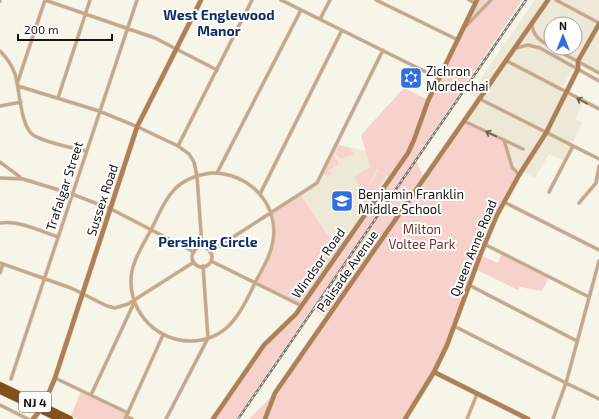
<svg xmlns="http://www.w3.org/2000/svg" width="599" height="419" font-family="'Exo 2',sans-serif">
<rect width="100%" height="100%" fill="#f7f4e8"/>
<path fill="#eee9d6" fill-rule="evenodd" d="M535 0H599V73L591 69 590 66 574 57 573 68 560 92 583 103 575 119 582 122 565 161 549 154 535 178 521 171 519 175 464 121 479 98 470 94ZM551 24H575V48H551Z
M336 144 366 151 369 164 391 178 344 244 327 234 300 194 317 183Z"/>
<path fill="#f7d1cb" d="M477 0H522L462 90 415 158 424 178 464 121 504 140 510 163 519 175 480 255 498 263 502 253 548 276 546 284 541 291 520 287 518 290 475 269 447 345 405 419H249L275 393 327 318 312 308 236 419H213L258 352 302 306 255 284 270 254 274 235 271 213 300 194 327 234 344 244 391 178 375 168 377 170 367 187 373 180 378 170 386 176 368 203H366L359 192 367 187 362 189 354 177 370 167 361 135 404 88 428 100Z
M339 145 350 148 354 154 341 159 335 153Z
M334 155 339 164 329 170 331 174 329 176 327 175V174L326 175 324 174 329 164V168V163Z
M81 391 128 413 126 416 132 419H78L71 416Z"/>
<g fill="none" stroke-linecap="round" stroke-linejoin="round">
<g stroke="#d3d0c5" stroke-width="4">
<path id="street" d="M45 0 155 38 217 70
M281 0 440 79
M376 0 458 40
M469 0 475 3
M556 0 599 23
M0 1V0
M320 19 330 0
M532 24C533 37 541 41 551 47
M466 26 491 0
M516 48 528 45 540 48 599 81
M553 48 599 73
M0 51C6 57 12 65 15 74 20 90 20 125 33 135 44 142 72 148 86 151
M507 61 599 109
M17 84 45 0
M18 86 99 111 138 127 178 146 189 154 194 162 197 176 202 247
M58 98 90 0
M480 99 599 159
M0 106 21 102
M464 121 504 140 512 167 519 175
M504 140 523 149
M178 146 252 0
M0 162 20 177
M211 173C248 172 279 203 273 241 271 256 262 269 255 283 241 312 228 341 190 341 154 341 125 307 132 271 135 256 144 243 151 230 166 200 172 178 211 173Z
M217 173 301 10
M0 178 23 179 72 194 111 209 194 252
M549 192 573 146
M260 194 342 30
M504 202 599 250
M579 203 596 183 599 166
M0 223C19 220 40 231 58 237
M484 244 589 297
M192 257a10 10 0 1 1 20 0a10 10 0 1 1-20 0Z
M210 252 317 183 383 50
M211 261 302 306
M0 263 71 288 107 306 115 308 128 304 194 262
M0 273 3 264
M469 285 577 341
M454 326 566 383 599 399
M55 378 128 413
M11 379 137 0
M91 395 134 303
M0 405 28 419
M126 416 132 419
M125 419 163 335
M166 419 208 338 203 266
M467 419 477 394
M553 419 566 383 599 261"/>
</g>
<g stroke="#d3d0c5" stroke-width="5.5">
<path id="secondary" d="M434 372 528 419
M45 402 55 378 137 127 201 0
M33 419 38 413
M213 419 264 345 296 314 408 153 414 140 428 101 477 0
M265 419 275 393 548 0
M405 419 434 372 447 345 481 253 497 215 519 175 546 133 578 69V61L599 24"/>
</g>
<g stroke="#d3d0c5" stroke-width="7">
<path id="highway" d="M0 385 70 419
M0 391 59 419"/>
</g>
<use href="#street" stroke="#c7a68a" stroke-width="3"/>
<use href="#secondary" stroke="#af7f56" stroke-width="4.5"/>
<use href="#highway" stroke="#834f1a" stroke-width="6"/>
<g stroke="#797870" stroke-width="2.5">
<path id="rail" d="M238 419 526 0"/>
</g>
<use href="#rail" stroke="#fff" stroke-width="1" stroke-dasharray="3" stroke-linecap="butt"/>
<g stroke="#d3d0c5" stroke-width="5.5" stroke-linecap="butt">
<path id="secondary-bridge" d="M38 413 45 402"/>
</g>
<use href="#secondary-bridge" stroke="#af7f56" stroke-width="4.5"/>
</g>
<defs><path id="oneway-shaft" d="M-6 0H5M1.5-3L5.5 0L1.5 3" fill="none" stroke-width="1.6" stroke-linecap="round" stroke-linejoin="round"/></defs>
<g stroke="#6e5d4d">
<use href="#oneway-shaft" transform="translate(582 101) rotate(-152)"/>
<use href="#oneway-shaft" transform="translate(491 134) rotate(-155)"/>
</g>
<defs>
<g id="synagogue-square" transform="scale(1.15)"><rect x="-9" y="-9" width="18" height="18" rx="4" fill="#316fdd" stroke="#fff"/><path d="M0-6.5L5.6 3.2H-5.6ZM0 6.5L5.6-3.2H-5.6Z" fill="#fff"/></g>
<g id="school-square" transform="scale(1.15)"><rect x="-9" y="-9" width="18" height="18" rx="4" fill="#316fdd" stroke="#fff"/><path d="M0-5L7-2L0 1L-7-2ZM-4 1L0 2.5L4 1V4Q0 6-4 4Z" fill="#fff"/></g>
</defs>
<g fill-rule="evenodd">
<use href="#synagogue-square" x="411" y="78"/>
<use href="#school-square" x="342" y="201"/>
</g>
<g text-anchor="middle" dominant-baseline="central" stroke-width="4" stroke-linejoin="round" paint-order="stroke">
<rect fill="#fff" stroke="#5b5a58" stroke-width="1" x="19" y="392" width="32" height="20" rx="3"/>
<g font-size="12" font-weight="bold" fill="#151410">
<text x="35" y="402">NJ 4</text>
</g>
<g font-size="13" fill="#151410" stroke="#fff" text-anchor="start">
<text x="426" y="71">Zichron<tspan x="426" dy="15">Mordechai</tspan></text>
<text x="358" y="194">Benjamin Franklin<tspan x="358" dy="15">Middle School</tspan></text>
</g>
<g font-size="13" fill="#151410" stroke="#fff">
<text transform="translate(64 186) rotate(-72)">Trafalgar Street</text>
<text transform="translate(102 200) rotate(-72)">Sussex Road</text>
<text transform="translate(473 248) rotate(-68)">Queen Anne Road</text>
<text transform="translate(318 263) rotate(-55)">Windsor Road</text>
<text transform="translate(347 271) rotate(-55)">Palisade Avenue</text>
</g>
<g font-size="13" fill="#6f3129" stroke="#fff">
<text x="422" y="229">Milton<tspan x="422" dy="15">Voltee Park</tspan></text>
</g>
<g font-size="14" font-weight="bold" fill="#112f64" stroke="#fff">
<text x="219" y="14">West Englewood<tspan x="219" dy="16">Manor</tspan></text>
<text x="208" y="241">Pershing Circle</text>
</g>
</g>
<g transform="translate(563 36)"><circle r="19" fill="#ffffff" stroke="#a1a19f"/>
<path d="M0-3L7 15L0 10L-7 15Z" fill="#316fdd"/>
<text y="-6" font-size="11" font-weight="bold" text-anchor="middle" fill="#151410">N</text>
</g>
<path d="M18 34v6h94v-6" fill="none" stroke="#151410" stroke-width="2"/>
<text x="24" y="34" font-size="12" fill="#151410" stroke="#ffffff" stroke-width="3" paint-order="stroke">200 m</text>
</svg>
